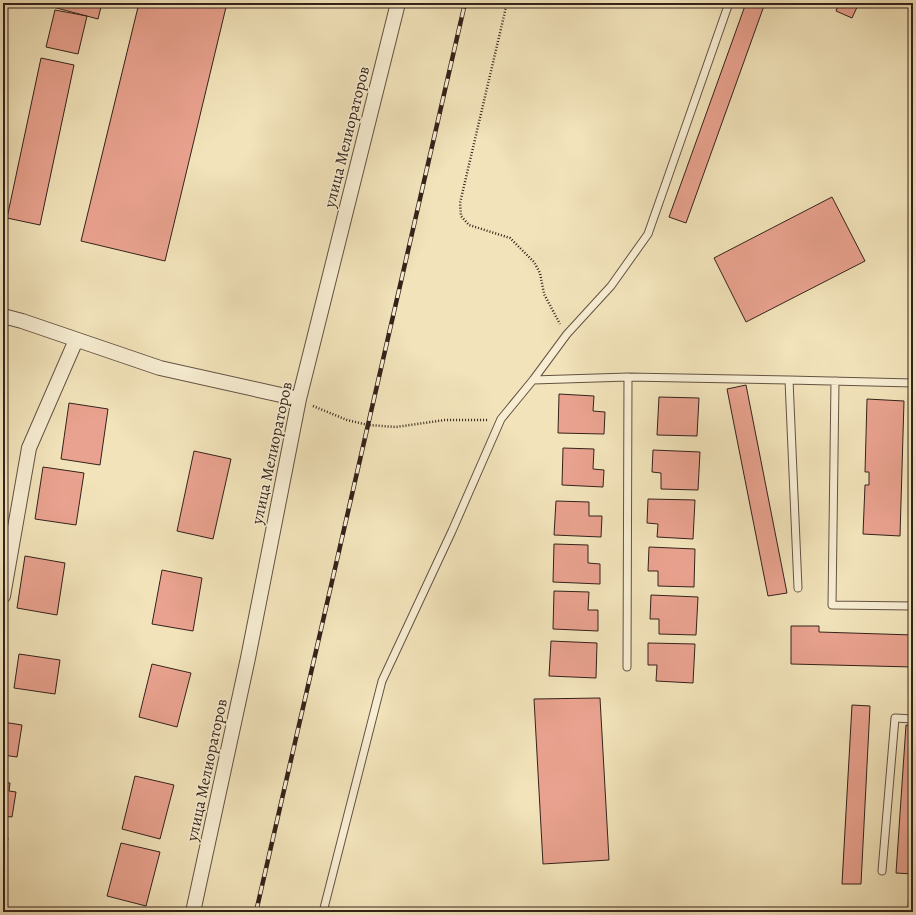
<svg xmlns="http://www.w3.org/2000/svg" width="916" height="915" font-family="Alegreya,serif">
<rect width="100%" height="100%" fill="#f2e3ba"/>
<filter id="stains"><feTurbulence type="fractalNoise" baseFrequency=".005" numOctaves="4"/><feColorMatrix values="0 0 0 0 .2 0 0 0 0 .09 0 0 0 0 .02 0 0 0 .5 -.17"/></filter>
<radialGradient id="worn" r=".72"><stop offset=".6" stop-color="#630" stop-opacity="0"/><stop offset="1" stop-color="#630" stop-opacity=".3"/></radialGradient>
<path fill="#e9a28f" stroke="#34221a" d="M50 3H102L98 19 49 6Z
M139 3H227L165 261 81 241Z
M746 3H765L686 223 669 217Z
M839 3H859L852 18 836 11Z
M55 10 87 16 78 54 46 47Z
M41 58 74 65 40 225 7 218Z
M832 197 865 261 746 322 714 258Z
M911 304 913 305V358H910Z
M746 385 787 593 768 596 727 389Z
M559 394 594 396 593 411 605 412 604 434 558 433Z
M659 397 699 398 697 436 657 435Z
M867 399 904 401 900 536 863 534 865 485H869V472H865Z
M69 403 108 409 100 465 61 459Z
M563 448 594 449 593 469 604 470 603 487 562 485Z
M653 450 700 452 698 490 661 489V473L652 472Z
M194 451 231 459 213 539 177 531Z
M43 467 84 473 76 525 35 519Z
M648 499 695 500 693 539 657 537 658 524 647 523Z
M556 501 589 502V516H602L601 537 554 535Z
M554 544 588 545V563L600 564V584L553 582Z
M649 547 695 549 694 587 658 586V571H648Z
M25 556 65 563 57 615 17 608Z
M162 570 202 578 193 631 152 624Z
M554 591 589 592 588 610H598V631L553 629Z
M651 595 698 597 696 635 659 634V619H650Z
M791 626H819V632L913 635V667L791 664Z
M551 641 597 643 596 678 549 676Z
M648 643 695 644 693 683 656 681 657 665H648Z
M19 654 60 660 55 694 14 688Z
M152 664 191 673 177 727 139 717Z
M600 698 609 860 543 864 534 699Z
M852 705 870 706 861 884H842Z
M3 722 22 725 17 757 3 755Z
M906 725 913 726V874L896 873Z
M135 776 174 785 160 839 122 829Z
M3 782 10 783 9 791 16 792 12 817 3 816Z
M3 837 8 838 4 859H3Z
M121 843 160 852 146 906 107 896Z
M909 884 913 885V912H908Z"/>
<g fill="none" stroke-linecap="round" stroke-linejoin="round">
<g stroke="#645242" stroke-width="9">
<path id="lane" d="M533 380 628 377
M835 381 832 605 913 606
M798 588 789 380 913 383
M627 667 628 377 789 380
M882 871 895 718 913 719
M323 912 382 681 452 531 501 419 533 380 567 334 611 286 648 234 729 3"/>
</g>
<g stroke="#645242" stroke-width="16">
<path id="street" d="M3 316 22 321 160 368 299 399
M3 596 29 448 76 340
M193 912 248 658 299 399 398 3"/>
</g>
<path stroke="#34221a" stroke-width="2.5" stroke-dasharray="1 2" stroke-linecap="butt" d="M507 3 460 203 461 216 469 225 510 238 534 262 540 273 544 294 560 324
M313 406 347 420 368 425 396 427 445 420H488"/>
<use href="#lane" stroke="#f7edd2" stroke-width="7"/>
<use href="#street" stroke="#f7edd2" stroke-width="14"/>
<g stroke="#34221a" stroke-width="4.5">
<path id="rail" d="M256 912 465 3"/>
</g>
<use href="#rail" stroke="#f7edd2" stroke-width="3" stroke-dasharray="9" stroke-linecap="butt"/>
</g>
<g text-anchor="middle" dominant-baseline="central" stroke-width="3" stroke-linejoin="round" paint-order="stroke">
<g font-size="16" fill="#34221a" stroke="#f7edd2">
<text transform="translate(347 137) rotate(-76)">улица Мелиораторов</text>
<text transform="translate(272 453) rotate(-78)">улица Мелиораторов</text>
<text transform="translate(207 770) rotate(-78)">улица Мелиораторов</text>
</g>
</g>
<rect width="916" height="915" fill="none" stroke="#f2e3ba" stroke-width="16"/>
<rect x="4" y="4" width="908" height="907" fill="none" stroke="#34221a" stroke-width="2"/>
<rect x="8" y="8" width="900" height="899" fill="none" stroke="#34221a"/>
<rect width="100%" height="100%" filter="url(#stains)"/>
<rect width="100%" height="100%" fill="url(#worn)"/>
</svg>
